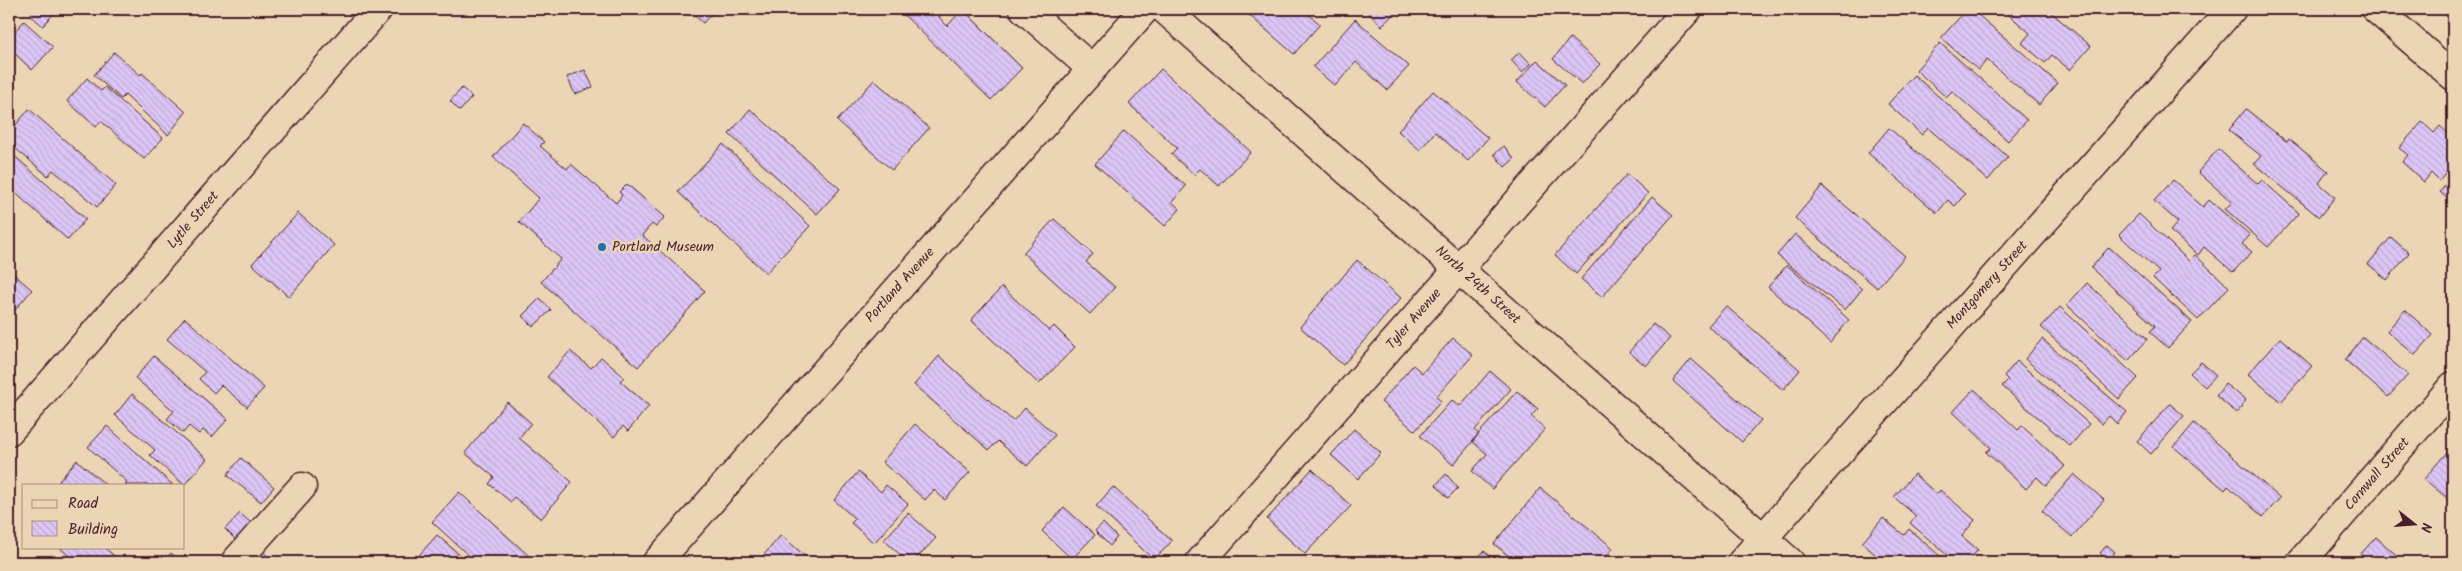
<svg xmlns="http://www.w3.org/2000/svg" width="2462" height="571" font-family="Kalam,sans-serif">
<defs>
<pattern id="building-back-hatch" width="6" height="6" patternUnits="userSpaceOnUse" patternTransform="scale(1.25)"><rect width="6" height="6" fill="#dbc6f6"/><path d="M-1 5l2 2M0 0l6 6M5-1l2 2" fill="none" stroke="#bdaad3"/></pattern>
</defs>
<rect width="100%" height="100%" fill="#ecd5b4"/>
<filter id="ink" filterUnits="userSpaceOnUse"><feTurbulence type="fractalNoise" baseFrequency=".02" numOctaves="2"/><feDisplacementMap in="SourceGraphic" scale="10" xChannelSelector="R" yChannelSelector="G"/><feConvolveMatrix kernelMatrix="1 2 1 2 8 2 1 2 1" color-interpolation-filters="sRGB"/></filter>
<g filter="url(#ink)">
<path fill="url(#building-back-hatch)" stroke="#4a1f2b" d="M35 9H54L56 11 43 26 30 15Z
M687 9H716L703 23Z
M908 9H947L939 17 947 26 963 9 1022 68 991 100 903 14Z
M1242 9H1302L1320 24 1294 54Z
M1364 9H1398L1382 26Z
M1967 9H1971L2058 83 2039 105 1987 60 1978 70 1941 38Z
M2002 9H2047L2091 46 2070 70 2052 55 2045 63 2022 43 2030 33Z
M1355 19 1409 66 1387 90 1356 62 1335 86 1313 67Z
M24 21 53 47 32 70 9 48V38Z
M1570 38 1600 64 1582 84 1553 59Z
M1940 43 2027 120 2008 141 1952 91 1946 97 1916 70Z
M114 52 140 75 142 73 186 112 168 135 125 95 121 99 94 75Z
M1520 52 1531 64 1522 72 1511 60Z
M1537 60 1565 85 1545 107 1517 82Z
M1161 69 1251 152 1219 186 1200 169 1194 175 1171 154 1177 148 1129 104Z
M585 70 593 87 575 94 567 77Z
M1914 75 2008 157 1988 180 1928 128 1922 135 1888 104Z
M87 78 101 91 105 87 163 138 144 159 101 121 96 127 67 101Z
M874 80 929 128 892 170 837 121Z
M462 88 472 97 460 111 450 101Z
M1433 91 1488 138 1468 161 1435 132 1420 150 1398 131Z
M29 109 116 185 97 207 53 170 48 176 9 143V133Z
M750 109 840 189 817 214 729 134Z
M2246 109 2287 142 2289 139 2328 171 2319 183 2335 197 2319 217 2254 164 2261 156 2229 130Z
M2422 122 2434 133 2440 126 2453 138V165L2439 181 2431 173 2424 182 2402 162 2408 155 2399 148Z
M523 123 544 142 540 146 567 169 571 164 616 203 622 195 619 192 627 184 665 217 656 227 652 224 642 235 705 291 638 367 541 282 561 259 519 222 539 198 493 157Z
M1889 128 1965 194 1955 206 1948 200 1937 213 1868 153Z
M1124 131 1186 186 1172 202 1180 209 1165 226 1095 164Z
M723 144 810 226 766 273 678 192Z
M1504 146 1514 159 1505 167 1494 154Z
M2218 149 2258 184 2262 180 2299 213 2268 247 2225 209 2232 202 2198 172Z
M9 151 86 219 68 240 11 189 9 192Z
M1627 174 1648 193 1576 274 1555 255Z
M2453 175V204L2440 192Z
M2173 180 2203 207 2209 200 2250 235 2242 244 2252 252 2233 272 2204 247 2198 255 2170 231 2178 222 2154 201Z
M1822 186 1905 256 1877 288 1795 218Z
M1652 197 1673 215 1602 297 1581 279Z
M298 213 334 245 289 297 252 264Z
M2139 214 2189 261 2195 255 2229 287 2198 320 2153 278 2159 272 2119 235Z
M1054 219 1093 254 1086 262 1115 287 1090 314 1023 253Z
M1795 234 1862 289 1845 310 1777 255Z
M2391 237 2409 253 2387 280 2368 264Z
M2109 247 2192 322 2168 348 2150 332 2155 326 2091 268Z
M1357 260 1401 298 1343 365 1300 327Z
M1787 265 1849 320 1830 343 1768 287Z
M9 270 32 290 14 311 9 307Z
M2087 283 2148 339 2128 361 2067 305Z
M1002 287 1049 331 1054 326 1075 347 1039 384 971 320Z
M540 298 551 310 533 327 522 316Z
M1726 306 1800 370 1783 390 1708 326Z
M2060 307 2138 378 2119 399 2041 327Z
M2405 310 2433 335 2415 355 2387 331Z
M185 318 264 388 247 407 221 385 214 393 199 379 205 372 167 339Z
M1653 324 1670 338 1646 366 1629 352Z
M2363 337 2408 375 2388 397 2345 360Z
M1453 338 1473 355 1436 397 1441 401 1415 431 1381 402 1413 365 1422 373Z
M2280 338 2312 366 2281 402 2248 374Z
M2042 339 2127 412 2117 424 2109 416 2102 424 2025 359Z
M570 351 591 368 601 357 624 377 620 381 649 406 628 431 623 426 614 437 547 377Z
M154 356 228 419 212 437 203 430 199 434 189 426 183 433 167 419 174 411 135 378Z
M939 356 1013 421 1025 408 1055 435 1027 466 998 441 989 450 914 385Z
M1691 359 1761 420 1742 442 1673 381Z
M2017 361 2089 424 2070 446 2002 386 2008 380 2004 376Z
M2201 362 2216 375 2205 387 2190 373Z
M1490 371 1511 389 1475 430 1479 434 1453 465 1420 436 1452 400 1460 406Z
M2225 384 2246 400 2237 413 2216 396Z
M1974 389 2018 430 2022 426 2065 466 2046 486 2037 477 2026 489 1986 452 1991 448 1953 412Z
M1517 391 1538 409 1531 416 1545 429 1492 489 1472 471 1487 454 1472 441Z
M132 394 207 459 184 485 150 455 155 450 115 415Z
M507 402 531 423 519 438 572 482 541 519 514 497 511 502 489 484 494 477 465 453Z
M2170 404 2184 416 2151 454 2137 441Z
M2194 423 2280 498 2263 517 2228 486 2225 490 2174 447Z
M915 424 970 472 945 500 934 490 925 500 882 462Z
M107 426 173 485H125L127 482 88 447Z
M1354 429 1381 453 1358 479 1331 455Z
M2447 452 2453 457V503L2424 479Z
M241 458 274 487 261 502 227 475Z
M77 460 78 461 106 485H64L59 481Z
M1312 469 1351 506 1305 554 1267 519Z
M858 472 881 492 886 485 908 504 874 543 851 523 855 519 834 500Z
M1446 474 1458 488 1448 498 1436 485Z
M1914 474 1937 494 1940 490 1975 520 1962 536 1978 550 1967 562H1955L1910 523 1916 516 1894 497Z
M2074 474 2104 500 2072 537 2042 511Z
M1113 487 1172 541 1154 560 1096 506Z
M1540 488 1613 548 1602 562H1516L1494 544Z
M459 492 529 556 523 562H476L432 522Z
M1064 507 1095 535 1072 559 1042 531Z
M240 513 252 524 237 541 225 529Z
M908 513 936 538 913 562H908L884 540Z
M1883 518 1904 535 1909 529 1947 562H1884L1862 543Z
M1103 523 1117 537 1110 546 1095 531Z
M437 535 468 562H413Z
M781 535 812 562H768L762 557Z
M2376 537 2403 561 2402 562H2364L2358 557Z
M2107 545 2115 552 2108 561 2100 553Z
M59 547H104L120 561 76 562Z
M262 551 274 562H252Z
M1484 551 1498 562H1474Z
M171 553 181 562H163Z"/>
<g fill="none" stroke-linecap="round" stroke-linejoin="round">
<g stroke="#4a1f2b" stroke-width="31">
<path id="minor" d="M1024 9 1092 69
M1164 9 1790 562
M2376 9 2453 76
M9 431 378 9
M235 562 302 487
M657 562 1145 9
M1200 562 1688 9
M1742 562 2232 9
M2301 562 2453 386"/>
</g>
<use href="#minor" stroke="#ecd5b4" stroke-width="28"/>
</g>
</g>
<circle fill="#1f6fb2" stroke="#ecd5b4" stroke-width="2" cx="602" cy="247" r="5"/>
<g text-anchor="middle" dominant-baseline="central" stroke-width="4.5" stroke-linejoin="round" paint-order="stroke">
<g font-size="14" fill="#4a1f2b" stroke="#ecd5b4">
<text transform="translate(193 220) rotate(-49)">Lytle Street</text>
<text transform="translate(900 285) rotate(-48)">Portland Avenue</text>
<text transform="translate(1478 285) rotate(42)">North 24th Street</text>
<text transform="translate(1987 285) rotate(-48)">Montgomery Street</text>
<text transform="translate(1414 319) rotate(-49)">Tyler Avenue</text>
<text transform="translate(2377 474) rotate(-49)">Cornwall Street</text>
</g>
<g font-size="14" fill="#4a1f2b" stroke="#ecd5b4" text-anchor="start">
<text x="612" y="247">Portland Museum</text>
</g>
</g>
<rect width="2462" height="571" fill="none" stroke="#ecd5b4" stroke-width="30"/>
<rect x="15" y="15" width="2432" height="541" fill="none" stroke="#4a1f2b" stroke-width="2" filter="url(#ink)"/>
<rect x="22" y="484" width="162" height="65" fill="#ecd5b4" stroke="#ab8c7d"/>
<rect x="32" y="500" width="25" height="8" fill="#ecd5b4" stroke="#ab8c7d"/>
<text x="68" y="508" font-size="15" fill="#4a1f2b">Road</text>
<rect x="32" y="521" width="25" height="15" fill="url(#building-back-hatch)" stroke="#ab8c7d"/>
<text x="68" y="534" font-size="15" fill="#4a1f2b">Building</text>
<g transform="translate(2414 524) rotate(107)" stroke="#ecd5b4" stroke-width="4" paint-order="stroke">
<path d="M0-4L9 19L0 12L-9 19Z" fill="#4a1f2b"/>
<text y="-8" font-size="14" font-weight="bold" text-anchor="middle" fill="#4a1f2b">N</text>
</g>
</svg>
